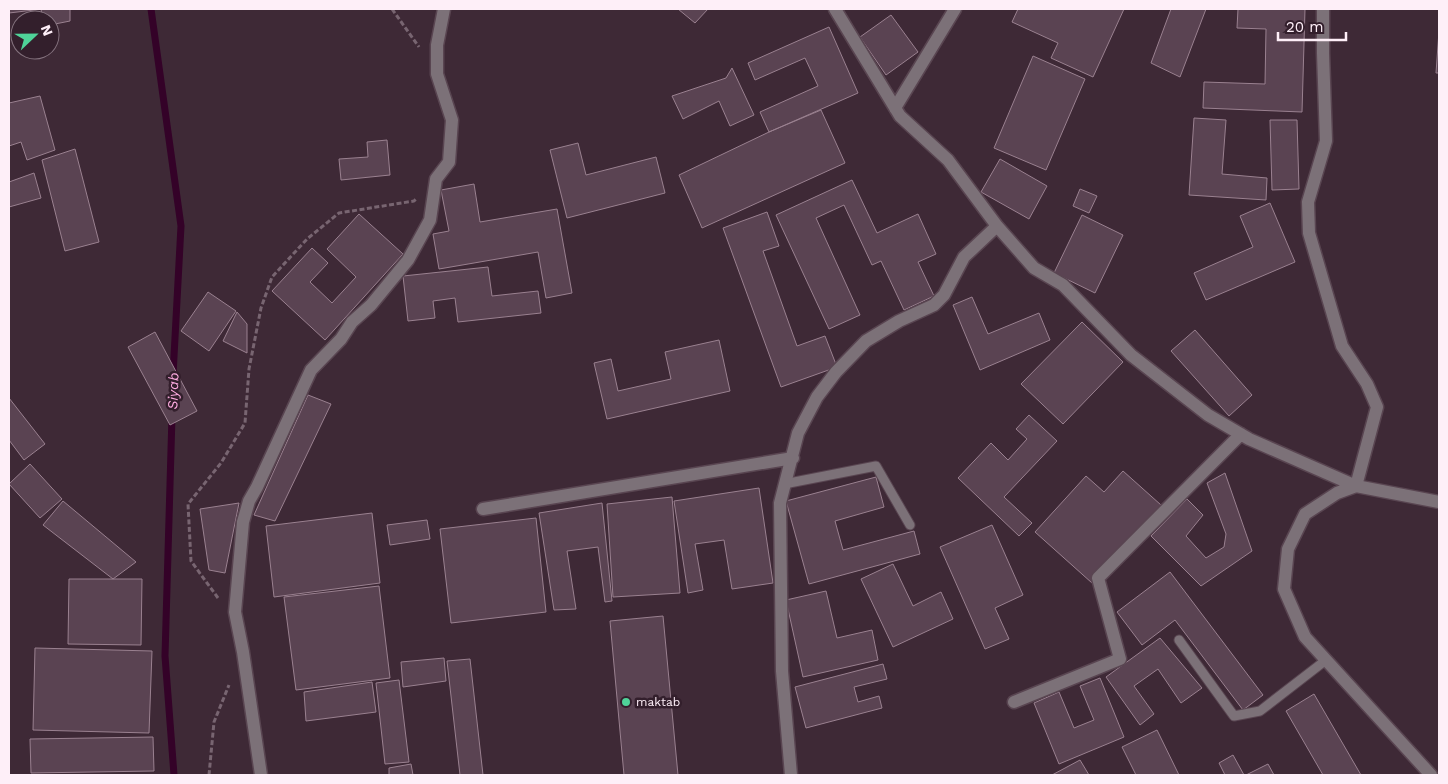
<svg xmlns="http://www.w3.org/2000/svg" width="1448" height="784" font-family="'Work Sans',sans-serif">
<rect width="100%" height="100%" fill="#3e2936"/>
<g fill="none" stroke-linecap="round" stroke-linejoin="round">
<path stroke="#340228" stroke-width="7" d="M151 9 181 226 173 375
M172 416 165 656 174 775"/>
</g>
<path fill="#5a4352" stroke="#9a8190" d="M9 9H42L9 13Z
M41 9H70V21L50 25V20H43Z
M678 9H708L695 23Z
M1018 9H1124L1093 77 1051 58 1058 43 1012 22Z
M1171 9H1206L1180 77 1151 63Z
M1238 9H1305L1302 112 1203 108 1204 82 1265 84 1266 29 1237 28Z
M891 15 918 52 886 75 860 37Z
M829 27 858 93 769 132 760 112 818 86 805 58 755 80 748 63Z
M1439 31V73H1436Z
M1033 56 1085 79 1046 170 994 148Z
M732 68 754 115 730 126 719 101 683 119 672 96 726 78Z
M40 96 55 150 27 160 21 142 9 146V103Z
M821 110 845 163 702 228 679 175 769 132Z
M1194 118 1226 120 1222 174 1267 178 1266 200 1189 195Z
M1270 120H1297L1299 189 1272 190Z
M387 140 390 175 341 180 339 159 368 157 367 142Z
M578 143 586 175 656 157 665 193 567 218 550 150Z
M75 149 99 242 65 251 42 160Z
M1000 159 1047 186 1029 219 981 192Z
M34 173 41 198 9 207V182Z
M852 180 877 233 918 214 936 254 918 262 934 296 904 310 881 261 872 265 844 205 816 218 860 315 829 329 776 215Z
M474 184 480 222 557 209 572 293 546 298 538 252 439 269 433 234 449 231 441 190Z
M1080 189 1097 196 1089 213 1073 206Z
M1270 203 1295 262 1206 300 1194 273 1253 247 1240 216Z
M767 212 779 246 763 251 797 346 825 336 837 367 781 387 723 228Z
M359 214 403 254 325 340 272 291 312 248 328 263 310 282 332 303 356 277 327 249Z
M1082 215 1123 235 1095 293 1054 273Z
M488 267 492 296 538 291 541 313 458 322 455 298 433 301 435 318 408 321 403 276Z
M208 292 236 311 209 351 181 331Z
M972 297 988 334 1039 313 1050 340 980 370 953 305Z
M237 312 247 324V353L223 341Z
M1082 322 1123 362 1063 424 1021 384Z
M1195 330 1252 395 1229 416 1171 351Z
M155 332 197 411 170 425 128 347Z
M719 340 730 391 607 419 594 363 611 359 618 391 671 379 665 352Z
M308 395 331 404 275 521 254 515Z
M9 398 45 444 24 460 9 440Z
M1029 415 1057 441 1004 497 1032 523 1019 536 958 478 991 443 1008 460 1027 439 1016 429Z
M30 464 62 499 40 518 9 484Z
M1123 471 1161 505 1092 583 1035 532 1086 476 1104 492Z
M1225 473 1252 551 1201 586 1151 536 1187 499 1203 515 1186 536 1206 558 1224 547 1226 534 1207 483Z
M876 477 884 507 835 521 843 550 914 531 920 554 809 584 786 501Z
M759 488 773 583 732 589 724 540 695 544 703 590 688 593 674 501Z
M672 497 680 593 613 597 607 504Z
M63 501 136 562 113 579 43 525Z
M239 503 225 573 209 570 200 509Z
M602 503 612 601 605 602 598 547 567 551 576 609 554 610 539 513Z
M372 513 380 583 274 597 266 526Z
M536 518 546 612 451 623 440 529Z
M427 520 430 539 390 545 387 525Z
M992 525 1023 595 995 608 1009 639 985 649 940 547Z
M893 564 913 606 941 592 953 619 893 647 861 579Z
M1170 572 1263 695 1243 710 1175 620 1142 645 1117 612Z
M69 579H142L141 645 68 644Z
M379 586 390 678 296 690 284 597Z
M826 591 837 638 872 630 878 660 803 677 786 600Z
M663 616 678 775H624L610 621Z
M1160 638 1202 688 1181 703 1158 669 1134 686 1154 714 1140 725 1106 677Z
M35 648 152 651 149 733 33 730Z
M444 658 446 681 403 687 401 662Z
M470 659 483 775H460L447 661Z
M883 664 887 679 854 687 858 702 879 696 882 708 806 728 795 687Z
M1100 678 1124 737 1059 764 1034 703 1059 692 1074 728 1094 720 1080 686Z
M399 680 409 762 385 764 376 683Z
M372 682 376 712 306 721 304 692Z
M1314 694 1361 775H1323L1286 711Z
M1157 730 1179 775H1136L1122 747Z
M153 737 154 771 31 773 30 739Z
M1233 755 1244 775H1225L1219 763Z
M1080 760 1089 775H1052Z
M411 764 413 775H389V768Z
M1268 764 1274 775H1246Z"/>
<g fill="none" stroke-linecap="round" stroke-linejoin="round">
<g stroke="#594551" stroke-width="11">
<path id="service" d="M784 484 876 466 910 525
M1179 640 1234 716 1260 711 1326 660"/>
</g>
<g stroke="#594551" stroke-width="15">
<path id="minor" d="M835 9 900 116 948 160 997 226 1034 268 1063 285 1131 355 1208 415 1249 439 1356 486 1377 407 1367 384 1342 346 1309 233 1308 202 1326 141 1323 53V9
M895 108 955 9
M483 509 793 458
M1014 702 1120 659 1098 578 1241 434
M261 775 243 652 235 612 243 522 249 501 257 487 311 370 341 339 352 322 371 305 408 260 430 220 436 179 449 162 452 120 437 74V45L444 9
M791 775 782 671 780 503 798 433 817 397 836 372 866 341 899 321 934 305 944 295 964 257 997 226
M1431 775 1305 637 1284 589 1288 549 1305 514 1337 493 1356 486 1439 502"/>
</g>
<path stroke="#786571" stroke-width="3" stroke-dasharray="5 2.5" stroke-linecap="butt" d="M392 9 419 47
M218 598 191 561 188 504 221 463 245 423 249 369 261 308 272 277 307 239 339 213 414 201 416 199
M209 775 214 722 229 685"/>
<use href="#service" stroke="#7c7178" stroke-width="9"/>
<use href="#minor" stroke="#7c7178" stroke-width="12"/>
</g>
<circle fill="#4fd399" stroke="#331f2c" stroke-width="2" cx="626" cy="702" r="5"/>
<g text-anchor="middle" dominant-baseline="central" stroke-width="5" stroke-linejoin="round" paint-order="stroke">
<g font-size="12" fill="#feeff8" stroke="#331f2c" text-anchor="start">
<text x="636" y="702">maktab</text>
</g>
<g font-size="14" font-style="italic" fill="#feace1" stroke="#331f2c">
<text transform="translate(173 391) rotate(-88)">Siyab</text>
</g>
</g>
<rect width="1448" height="784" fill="none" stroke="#feeff8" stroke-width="20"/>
<g transform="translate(35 35) rotate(68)"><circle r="24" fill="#331f2c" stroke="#84727e"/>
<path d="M0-4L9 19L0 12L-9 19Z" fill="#4fd399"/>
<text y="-8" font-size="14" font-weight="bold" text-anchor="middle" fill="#feeff8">N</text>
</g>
<path d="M1278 32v8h68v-8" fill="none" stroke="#feeff8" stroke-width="2.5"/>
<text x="1286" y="32" font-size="15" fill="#feeff8" stroke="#331f2c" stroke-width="4" paint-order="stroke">20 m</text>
</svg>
